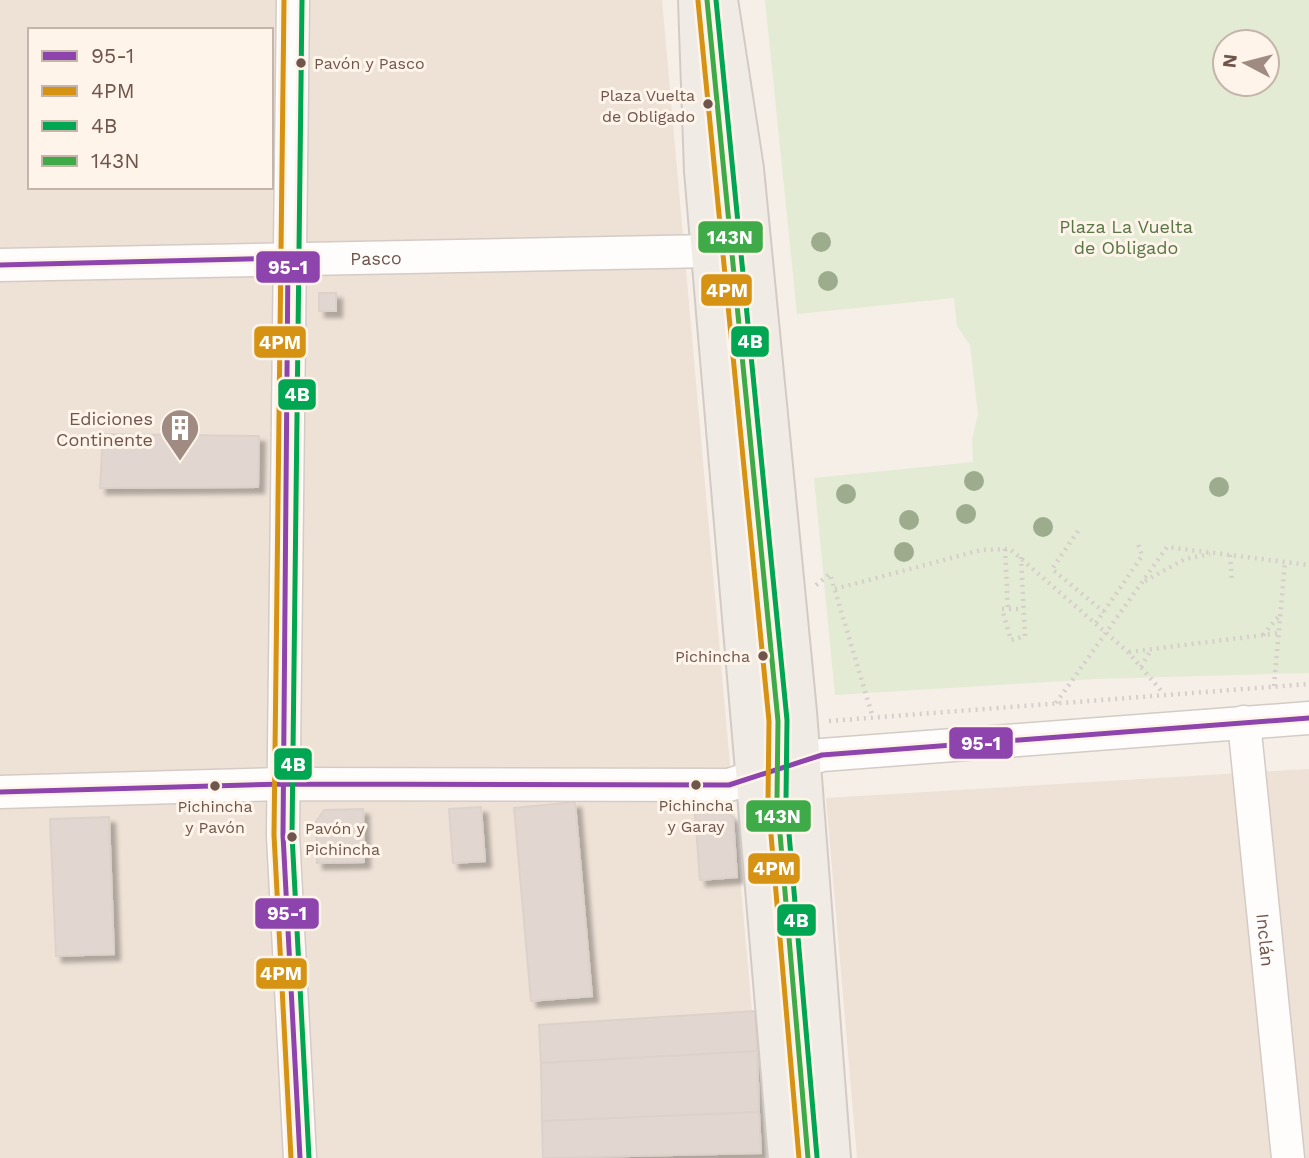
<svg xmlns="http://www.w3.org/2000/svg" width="1309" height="1158" font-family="'Work Sans',sans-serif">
<defs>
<filter id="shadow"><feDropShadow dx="6" dy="6" stdDeviation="2" flood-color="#0004"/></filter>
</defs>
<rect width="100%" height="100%" fill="#f5efe8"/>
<path fill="#eee1d6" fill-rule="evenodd" d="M0 0H662L765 1158H0ZM30 30H271V187H30Z
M1309 769V1158H857L826 798Z"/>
<path fill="#e3ebd4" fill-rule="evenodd" d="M765 0H1309V673L1096 679 835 695 814 478 973 462 972 439 978 414 970 345 957 326 954 298 797 314ZM1267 42V84H1225V42Z"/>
<path fill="#e1d7d0" stroke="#ddd2cb" stroke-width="2" filter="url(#shadow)" d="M319 293H336V311H319Z
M103 434 259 436 258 487 100 488Z
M575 802 592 996 531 1001 514 808Z
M481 807 485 861 453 863 449 809Z
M363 809 364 862 317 863 316 822 324 810Z
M726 812 733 817 737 877 700 880 695 814Z
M109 817 114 954 56 956 50 819Z
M755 1011 757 1051 541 1063 539 1025Z
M757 1051 759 1112 542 1121 541 1063Z
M759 1112 761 1153 543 1158 542 1121Z"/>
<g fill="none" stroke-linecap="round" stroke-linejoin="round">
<g stroke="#d4cbc6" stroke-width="35">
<g id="minor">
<path d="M293 0 283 835 300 1158"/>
<path d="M724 179 778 721 777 799 808 1158"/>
<path id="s1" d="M0 265 711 251"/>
<path id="s2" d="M1244 722 1288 1158"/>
<path d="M0 792 284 784 729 785 822 755 1309 718"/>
</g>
</g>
<g stroke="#d3cac5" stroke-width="42">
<path id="major" d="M698 0 704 171 788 1158
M718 0 744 169 797 712 831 1158"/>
</g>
<path stroke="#d6ceca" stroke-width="4.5" stroke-dasharray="2 5" stroke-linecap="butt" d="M1078 531 1052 569 1104 612
M1005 549 1008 609
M1230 555 1232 582
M1021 557 1025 636 1011 640 1002 609H1023
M1145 581 1185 559 1210 554
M816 585 830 574 873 718
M835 589 981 550 1010 549 1128 652 1164 694
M1096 623 1142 556 1137 540
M1263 635 1280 615
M1129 652 1279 633
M1141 667 1151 650
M1274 686 1285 562
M1056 703 1167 547 1309 565
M829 721 1309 684"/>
<use href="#minor" stroke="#fefdfc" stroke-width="32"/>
<use href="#major" stroke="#f1ebe5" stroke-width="38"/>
<g stroke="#fef4e9" stroke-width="10">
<path id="bus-1" d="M0 265 288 258 283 835 300 1158
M0 792 284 784 729 785 822 755 1309 718"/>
</g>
<g stroke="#fef4e9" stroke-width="10">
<path id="bus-2" d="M284 0 274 835 291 1158
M698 1 769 721 768 800 799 1158"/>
</g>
<g stroke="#fef4e9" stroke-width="10">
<path id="bus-3" d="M302 0 292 835 309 1158
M716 0 787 720 786 799 817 1157"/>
</g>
<g stroke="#fef4e9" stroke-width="10">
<path id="bus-4" d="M707 0 778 721 777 799 808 1158"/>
</g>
<use href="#bus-1" stroke="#8e44ad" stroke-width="5"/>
<use href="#bus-2" stroke="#d59213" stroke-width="5"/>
<use href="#bus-3" stroke="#00a651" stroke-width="5"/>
<use href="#bus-4" stroke="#3fab48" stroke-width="5"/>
</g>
<g fill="#9eac8e">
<circle cx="821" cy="242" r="10"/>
<circle cx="828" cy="281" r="10"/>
<circle cx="974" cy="481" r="10"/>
<circle cx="1219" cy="487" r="10"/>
<circle cx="846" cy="494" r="10"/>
<circle cx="966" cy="514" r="10"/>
<circle cx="909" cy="520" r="10"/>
<circle cx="1043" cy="527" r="10"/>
<circle cx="904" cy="552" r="10"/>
</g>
<defs>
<g id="building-pin" transform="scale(2.0125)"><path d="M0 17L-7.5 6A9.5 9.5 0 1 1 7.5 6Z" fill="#9f8b82" stroke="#fef4e9"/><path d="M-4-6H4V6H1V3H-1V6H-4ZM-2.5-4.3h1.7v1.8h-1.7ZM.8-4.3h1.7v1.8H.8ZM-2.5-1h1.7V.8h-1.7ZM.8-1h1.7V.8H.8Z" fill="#fff"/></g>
</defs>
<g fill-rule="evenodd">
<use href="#building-pin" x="180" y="428"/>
</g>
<g fill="#70554b" stroke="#fef4e9" stroke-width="2.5">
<circle cx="301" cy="63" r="6"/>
<circle cx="708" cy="104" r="6"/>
<circle cx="763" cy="656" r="6"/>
<circle cx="696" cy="785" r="6"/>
<circle cx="215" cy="786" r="6"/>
<circle cx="292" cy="837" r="6"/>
</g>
<g text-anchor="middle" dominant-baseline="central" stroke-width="6" stroke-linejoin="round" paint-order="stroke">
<g font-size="16" fill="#70554b" stroke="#fef4e9" text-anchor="start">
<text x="314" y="63">Pavón y Pasco</text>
<text x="695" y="95" text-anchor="end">Plaza Vuelta<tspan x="695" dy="21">de Obligado</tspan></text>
<text x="750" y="656" text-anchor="end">Pichincha</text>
<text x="696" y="805" text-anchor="middle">Pichincha<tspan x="696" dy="21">y Garay</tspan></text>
<text x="215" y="806" text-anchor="middle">Pichincha<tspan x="215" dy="21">y Pavón</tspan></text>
<text x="305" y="828">Pavón y<tspan x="305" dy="21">Pichincha</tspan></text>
</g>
<g font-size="18" fill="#577644" stroke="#fef4e9">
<text x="1126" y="226">Plaza La Vuelta<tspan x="1126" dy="21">de Obligado</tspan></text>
</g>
<g font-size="18" fill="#70554b" stroke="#fef4e9">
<text stroke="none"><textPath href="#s1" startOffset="376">Pasco</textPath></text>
<text stroke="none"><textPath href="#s2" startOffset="219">Inclán</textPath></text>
</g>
<g font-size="18" fill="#70554b" stroke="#fef4e9" text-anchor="end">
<text x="153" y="418">Ediciones<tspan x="153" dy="21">Continente</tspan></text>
</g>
</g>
<g stroke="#fef4e9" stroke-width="2.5">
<rect x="697" y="220" width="67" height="34" rx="7" fill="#3fab48"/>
<rect x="255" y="250" width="66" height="34" rx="7" fill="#8e44ad"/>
<rect x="700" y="273" width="53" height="34" rx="7" fill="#d59213"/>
<rect x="730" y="325" width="40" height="33" rx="7" fill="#00a651"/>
<rect x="253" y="325" width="54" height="34" rx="7" fill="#d59213"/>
<rect x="277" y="378" width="40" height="33" rx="7" fill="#00a651"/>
<rect x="948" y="726" width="66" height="34" rx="7" fill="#8e44ad"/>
<rect x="273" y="747" width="40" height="34" rx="7" fill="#00a651"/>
<rect x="745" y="799" width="67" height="34" rx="7" fill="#3fab48"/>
<rect x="747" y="852" width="54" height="33" rx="7" fill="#d59213"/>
<rect x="254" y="897" width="66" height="33" rx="7" fill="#8e44ad"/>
<rect x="776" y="903" width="41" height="34" rx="7" fill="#00a651"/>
<rect x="255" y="957" width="53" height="33" rx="7" fill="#d59213"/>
</g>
<g font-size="19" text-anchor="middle" font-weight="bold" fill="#fff">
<text x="730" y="244">143N</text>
<text x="288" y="274">95-1</text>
<text x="727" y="297">4PM</text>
<text x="750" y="348">4B</text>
<text x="280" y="349">4PM</text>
<text x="297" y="401">4B</text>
<text x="981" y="750">95-1</text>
<text x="293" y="771">4B</text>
<text x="778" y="823">143N</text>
<text x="774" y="875">4PM</text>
<text x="287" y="920">95-1</text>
<text x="796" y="927">4B</text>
<text x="281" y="980">4PM</text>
</g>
<rect x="28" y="28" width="245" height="161" fill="#fef4e9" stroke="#c5b4aa" stroke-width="2"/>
<rect x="42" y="51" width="35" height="10" fill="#8e44ad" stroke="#c5b4aa" stroke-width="2"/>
<text x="91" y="63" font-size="21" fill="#70554b">95-1</text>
<rect x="42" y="86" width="35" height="10" fill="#d59213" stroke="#c5b4aa" stroke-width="2"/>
<text x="91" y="98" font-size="21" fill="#70554b">4PM</text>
<rect x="42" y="121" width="35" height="10" fill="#00a651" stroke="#c5b4aa" stroke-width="2"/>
<text x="91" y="133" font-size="21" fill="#70554b">4B</text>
<rect x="42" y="156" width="35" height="10" fill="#3fab48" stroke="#c5b4aa" stroke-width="2"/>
<text x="91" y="168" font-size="21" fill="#70554b">143N</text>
<g transform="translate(1246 63) rotate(277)"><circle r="33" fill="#fef4e9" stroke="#c5b4aa" stroke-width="2"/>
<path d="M0-5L12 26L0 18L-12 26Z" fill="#9f8b82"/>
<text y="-10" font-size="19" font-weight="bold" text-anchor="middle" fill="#70554b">N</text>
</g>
</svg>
